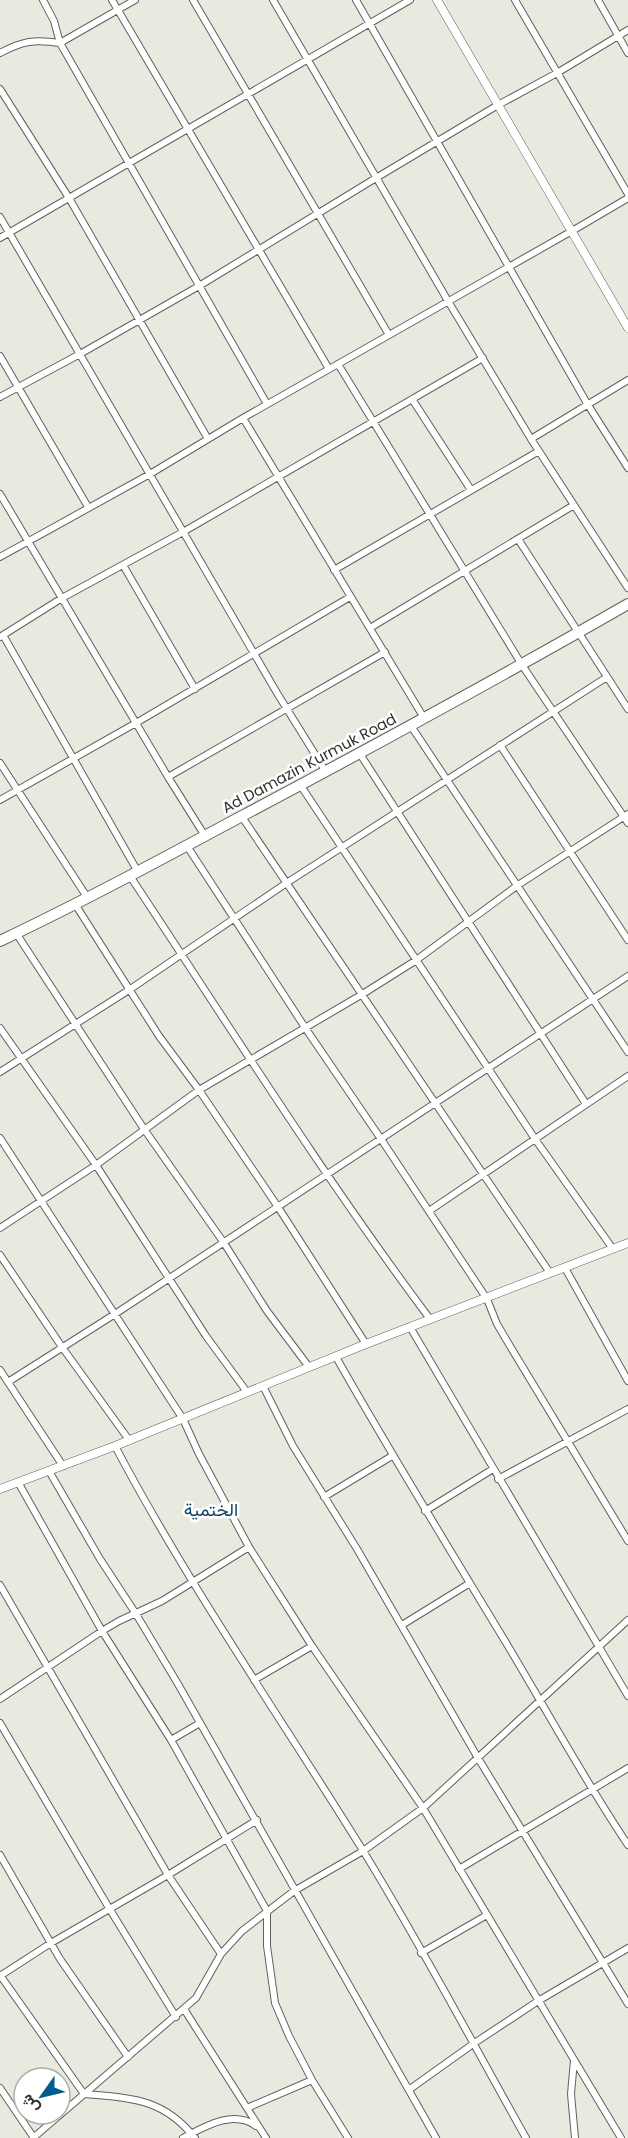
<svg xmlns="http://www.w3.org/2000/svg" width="628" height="2138" font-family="Poppins,Vazirmatn,sans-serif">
<rect width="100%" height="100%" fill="#e8eae0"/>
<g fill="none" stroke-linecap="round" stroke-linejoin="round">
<g stroke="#60625a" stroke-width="8">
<path id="minor" d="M43 0 54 21 60 43 267 404
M112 0 329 369
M193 0 389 335
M273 0 448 301 531 439 628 588
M356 0 588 405 628 468
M515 0 628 194
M598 0 628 53
M0 53C23 41 34 39 60 43L135 0
M0 89 69 198 208 439
M0 217 277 693 326 772
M0 238 410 0
M0 356 88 507
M338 364 522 665 628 823
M0 397 80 354 199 286 376 178 498 105 557 73 628 30
M412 399 471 490
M243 418 424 718
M531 439 628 380
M0 494 168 777 205 836
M518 539 628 709
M0 557 150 474 243 418 572 231 628 198
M123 565 195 689
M334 570 539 451
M370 628 574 505
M3 635 138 872
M0 637 62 598 183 532 483 358
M411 726 628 1052
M500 745 628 940
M360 754 586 1104
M0 763 87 897
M168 777 385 652
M301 786 535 1139 613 1249
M0 800 136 723 350 597
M242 817 550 1273
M187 846 306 1029 381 1139 487 1299 497 1324 510 1346 628 1541
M130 876C228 1024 323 1176 430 1319
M75 904 159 1036 199 1090 278 1207 366 1344
M16 933 144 1129 224 1243 267 1311 309 1367
M0 1028 96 1165 206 1336 247 1392
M0 1072 129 990 288 882 607 677
M0 1138 183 1419 199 1454 249 1547 312 1646 423 1808 621 2138
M429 1211 628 1076
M0 1228 96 1165 199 1090 361 995 415 961 518 885 628 814
M0 1255 62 1347 129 1440
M565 1268 628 1381
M410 1327 628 1696
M336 1357C391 1454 450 1550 508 1646 548 1713 585 1781 628 1845
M0 1370 63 1466
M8 1382 115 1314 628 976
M263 1386 293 1446 357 1549 478 1758 628 2004
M115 1446C189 1586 279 1715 362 1849 420 1943 472 2042 526 2138
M49 1471 100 1559 136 1614 178 1684 436 2138
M498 1479 628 1409
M18 1482 102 1631 171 1740 267 1911V1946L275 2003 289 2036 312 2080 348 2138
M324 1497 392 1456
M425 1511 493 1469
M0 1585 168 1875 221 1954
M402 1625 470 1583
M254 1680 312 1646
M0 1699 102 1631 119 1621 162 1601 249 1547
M0 1723 109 1908 176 2017
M171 1740 200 1723
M0 1855 60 1959 128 2057
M459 1869 628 1768
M421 1953 487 1915
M0 1975 84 2094C131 2098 163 2098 195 2138
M0 1976 51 1943 168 1875 257 1820
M184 2009 266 2138
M574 2060 571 2094 575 2138
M0 2088 34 2138
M410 2089 473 2044 538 2001 628 1948
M247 2108 312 2080
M33 2138 196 1998 221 1954 242 1931 294 1891 363 1851 423 1808 628 1620
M183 2138C204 2127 233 2109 256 2126"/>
</g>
<g stroke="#60625a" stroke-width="9">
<path id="tertiary" d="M437 0 628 328
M0 1489 115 1446 366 1344 628 1243"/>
</g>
<g stroke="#60625a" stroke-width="12">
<path id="trunk" d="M0 941C82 902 162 859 242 816 372 747 501 677 628 604"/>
</g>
<use href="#minor" stroke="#fff" stroke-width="6"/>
<use href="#tertiary" stroke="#fff" stroke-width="8"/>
<use href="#trunk" stroke="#fff" stroke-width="10"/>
</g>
<g text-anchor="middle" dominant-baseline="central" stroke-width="5" stroke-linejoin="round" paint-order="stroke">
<g font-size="15" fill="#31312e" stroke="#fff">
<text transform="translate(309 763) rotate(-28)">Ad Damazin Kurmuk Road</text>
</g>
<g font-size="18" fill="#0f4467" stroke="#fff">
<text x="211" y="1509">الختمية</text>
</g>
</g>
<g transform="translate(42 2096) rotate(236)"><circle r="28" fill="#ffffff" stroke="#adadab" stroke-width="1.5"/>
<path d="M0-4.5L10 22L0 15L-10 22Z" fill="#035c8d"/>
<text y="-9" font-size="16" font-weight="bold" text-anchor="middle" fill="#31312e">ش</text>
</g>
</svg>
